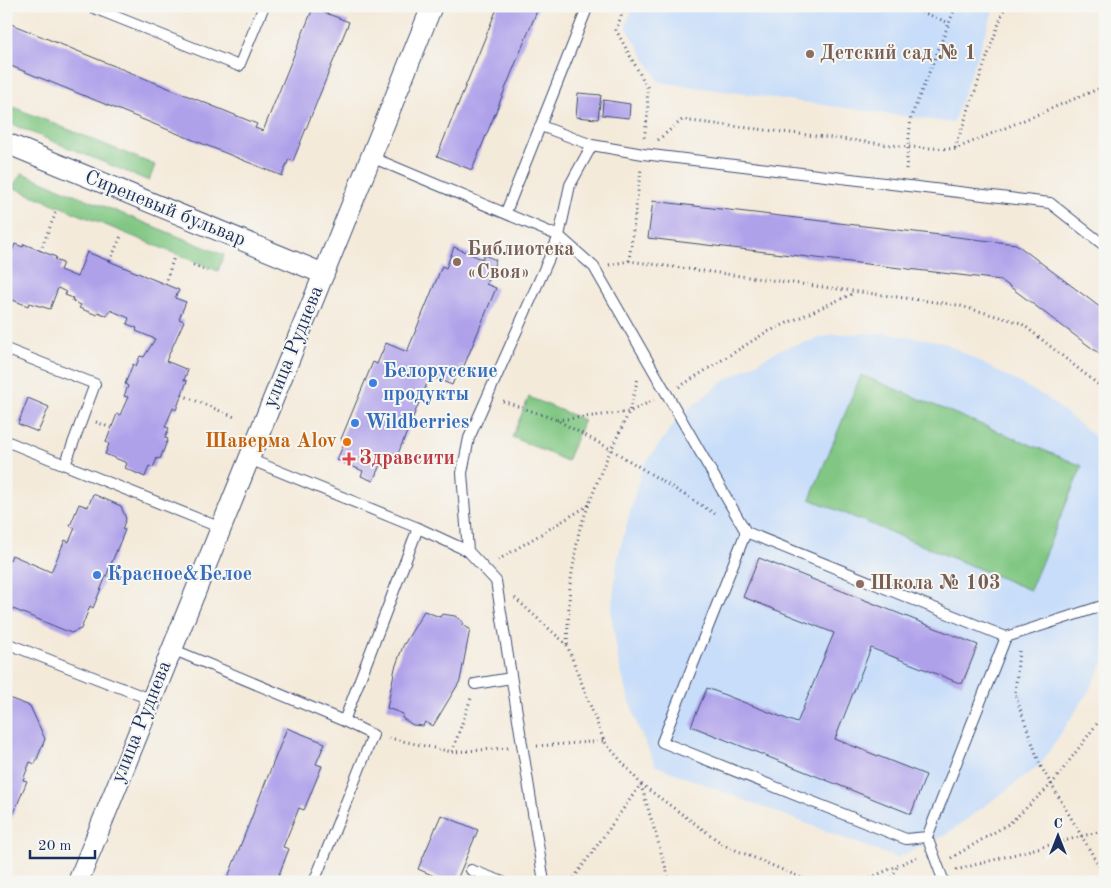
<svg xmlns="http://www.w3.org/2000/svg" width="1111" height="888" font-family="'Old Standard TT',serif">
<rect width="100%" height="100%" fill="#f6f6f2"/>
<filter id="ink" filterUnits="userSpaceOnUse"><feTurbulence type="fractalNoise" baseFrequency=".02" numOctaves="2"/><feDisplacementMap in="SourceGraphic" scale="10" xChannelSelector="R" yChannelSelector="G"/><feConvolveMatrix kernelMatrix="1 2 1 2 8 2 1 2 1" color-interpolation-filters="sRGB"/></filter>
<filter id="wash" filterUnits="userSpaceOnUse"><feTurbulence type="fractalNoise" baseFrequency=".0096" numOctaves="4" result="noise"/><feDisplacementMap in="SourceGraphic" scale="20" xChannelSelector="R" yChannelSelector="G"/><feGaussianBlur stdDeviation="1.12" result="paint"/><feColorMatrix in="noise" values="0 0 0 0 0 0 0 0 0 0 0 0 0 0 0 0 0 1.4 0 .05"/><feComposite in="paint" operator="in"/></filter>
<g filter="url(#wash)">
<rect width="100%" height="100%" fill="#f4eada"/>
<path fill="#c7ddf9" d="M633 6H995L953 123 659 82 626 26Z
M887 333 943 342 1046 397 1094 436 1105 451V658L1089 691 1040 765 944 836 896 858 656 766 637 725 619 665 611 612 618 557 642 468 679 417 721 383 779 350 833 334Z"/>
<path fill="#81c783" stroke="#4e7b70" d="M6 104 155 165 149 181 6 122Z
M22 173 224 255 218 271 12 187Z
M861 375 1082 466 1030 590 810 499Z
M529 397 584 420 567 461 512 437Z"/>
<g id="blocks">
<path fill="#afa0ea" d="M498 6H539L472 170 437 156Z
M313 8 349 22 293 161 289 159 282 176 6 64V22L257 124 255 128 263 131Z
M578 93 601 95 598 119 576 117Z
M603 100 630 104 629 118 602 115Z
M653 201 1016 244 1105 311V358L1001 280 648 238Z
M15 244 23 247 24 244 56 257 55 260 63 263 60 270 77 277 87 252 179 290 175 298 186 302 179 319 184 321 166 361 188 370 184 380 187 381 176 410 173 408 165 427 169 428 165 438 168 439 160 459 157 458 153 468 149 466 145 477 125 468 127 463 105 454 109 444 106 442 117 414 120 415 128 397 124 396 128 386 125 384 133 364 136 366 140 356 144 357 155 339 136 331 137 328 127 324 129 318 110 310 107 316 98 312 97 315 79 308 81 305 72 301 73 298 65 295 66 292 58 288 50 309 29 303 28 306 10 299 11 296 6 294V266Z
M454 247 482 259 484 255 496 260 486 284 496 288 464 366 460 365 452 385 430 376 395 461 384 456 373 481 361 476 363 471 337 460 345 441 341 439 373 362 377 364 386 343 407 352 442 266 446 268Z
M28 398 49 407 38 432 18 424Z
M93 494 121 506 126 519 122 529 125 530 93 608 90 606 81 629 71 633 6 606V558L10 560 12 555 51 572 65 540 69 542 75 528 70 526 79 504 88 507Z
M759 558 978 645 962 684 871 648 835 739 926 775 911 814 691 726 707 688 797 723 834 633 743 597Z
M424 611 440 617 442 614 455 616 463 622 462 625 470 629 460 681 433 726 425 722 423 726 413 725 402 718 403 714 387 708 395 668 403 646Z
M6 697 30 706 45 739 35 764 30 762 23 780 27 781 6 832Z
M287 728 325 743 316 764 322 766 304 810 299 808 283 847 289 849 276 882H226Z
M441 815 478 830 456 882H448L418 869Z"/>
</g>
</g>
<g filter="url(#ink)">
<use href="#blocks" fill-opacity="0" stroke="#3c4b71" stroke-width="1"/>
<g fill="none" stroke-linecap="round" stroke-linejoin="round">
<g stroke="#3c4b71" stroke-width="12">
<path id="service" d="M89 6 239 66 264 6
M541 126 592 145
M371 157 559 236 594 267 746 532 1006 637 1105 605
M6 158 11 146
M506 212 588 6
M6 349 95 384 65 465
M6 441 221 528
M249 459 418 528 468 551 496 581 544 882
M746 532 662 742 906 839 927 837 1006 637
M468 551 462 473 469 438 559 236 570 185 592 145 643 154 1050 203 1105 246
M6 643 152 700
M172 649 344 721
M475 684 511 678
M927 837 944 882
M471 870 503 882
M314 882 373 735 344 721 418 528"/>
</g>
<g stroke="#3c4b71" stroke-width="22">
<path id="minor" d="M6 143 324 274
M78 882 432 6"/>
</g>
<path stroke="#3c4b71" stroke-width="3" stroke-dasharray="1 4" stroke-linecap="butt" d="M625 6 616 30 647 87 648 113 644 138
M908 6 949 23 956 6
M658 140 682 120 908 147 955 149 1105 86
M955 148 1005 6
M906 169 911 117 949 23
M40 251 57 210
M110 261 121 236
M629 261 641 169
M193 265 207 271
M609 265 629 261 957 305 1021 323 1105 390
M165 284 174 257
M679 387 765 333 854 293
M182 395 237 418
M503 401 557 420 612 450 717 515
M557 420 629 412 654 400
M96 422 111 428
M498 560 589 505
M515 598 567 645 604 741 641 784 724 845 811 882
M567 644 570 585 579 531 602 469 629 412 638 378
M1019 651 1015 694 1040 765 1105 876
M389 738 452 752 471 698
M537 746 604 741
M452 752 508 748
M641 785 670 882
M951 858 1010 823 1052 784 1105 713
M956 870 1105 830
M571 882 641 784
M861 882 917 857
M890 882 897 867"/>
<use href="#service" stroke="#fff" stroke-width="10"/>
<use href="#minor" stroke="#fff" stroke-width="20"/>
</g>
</g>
<g fill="#8d6e63" stroke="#f6f6f2" stroke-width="2">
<circle cx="810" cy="54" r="5"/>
<circle cx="457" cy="262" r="5"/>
<circle cx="860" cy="584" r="5"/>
</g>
<g fill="#3f7fe0" stroke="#f6f6f2" stroke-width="2">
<circle cx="373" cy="383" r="5"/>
<circle cx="355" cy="423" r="5"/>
<circle cx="97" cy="575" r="5"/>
</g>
<circle fill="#e8710a" stroke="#f6f6f2" stroke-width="2" cx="347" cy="442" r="5"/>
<path fill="#e0444e" stroke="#f6f6f2" stroke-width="2" d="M346.5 451.5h5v5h5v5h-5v5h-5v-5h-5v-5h5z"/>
<g text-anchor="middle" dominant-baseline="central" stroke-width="4" stroke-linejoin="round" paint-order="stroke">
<g font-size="20" font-weight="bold" fill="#785e54" stroke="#f6f6f2" text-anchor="start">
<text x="820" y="54">Детский сад № 1</text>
<text x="467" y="250">Библиотека<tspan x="467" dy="23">«Своя»</tspan></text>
<text x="870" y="584">Школа № 103</text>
</g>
<g font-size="20" fill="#1b2f5e" stroke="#f6f6f2">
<text transform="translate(165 209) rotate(22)">Сиреневый бульвар</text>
<text transform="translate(294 347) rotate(-68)">улица Руднева</text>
<text transform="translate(142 722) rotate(-68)">улица Руднева</text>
</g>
<g font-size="20" font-weight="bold" fill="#366cbe" stroke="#f6f6f2" text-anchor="start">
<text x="383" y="372">Белорусские<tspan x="383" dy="23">продукты</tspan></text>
<text x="365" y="423">Wildberries</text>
<text x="107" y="575">Красное&amp;Белое</text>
</g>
<g font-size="20" font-weight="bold" fill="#c56008" stroke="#f6f6f2" text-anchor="end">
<text x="337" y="442">Шаверма Alov</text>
</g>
<g font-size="20" font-weight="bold" fill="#be3a42" stroke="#f6f6f2" text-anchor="start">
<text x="359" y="459">Здравсити</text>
</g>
</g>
<rect width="1111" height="888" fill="none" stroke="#f6f6f2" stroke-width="25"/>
<g transform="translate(1058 836)" stroke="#f6f6f2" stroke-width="4" paint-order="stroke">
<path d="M0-4L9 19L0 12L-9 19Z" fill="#1b2f5e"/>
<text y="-8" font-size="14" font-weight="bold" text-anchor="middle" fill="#1b2f5e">С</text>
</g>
<path d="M30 850v8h65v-8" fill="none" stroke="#1b2f5e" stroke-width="2.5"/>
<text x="38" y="850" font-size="15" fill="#1b2f5e" stroke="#f6f6f2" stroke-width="4" paint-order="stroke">20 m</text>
</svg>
